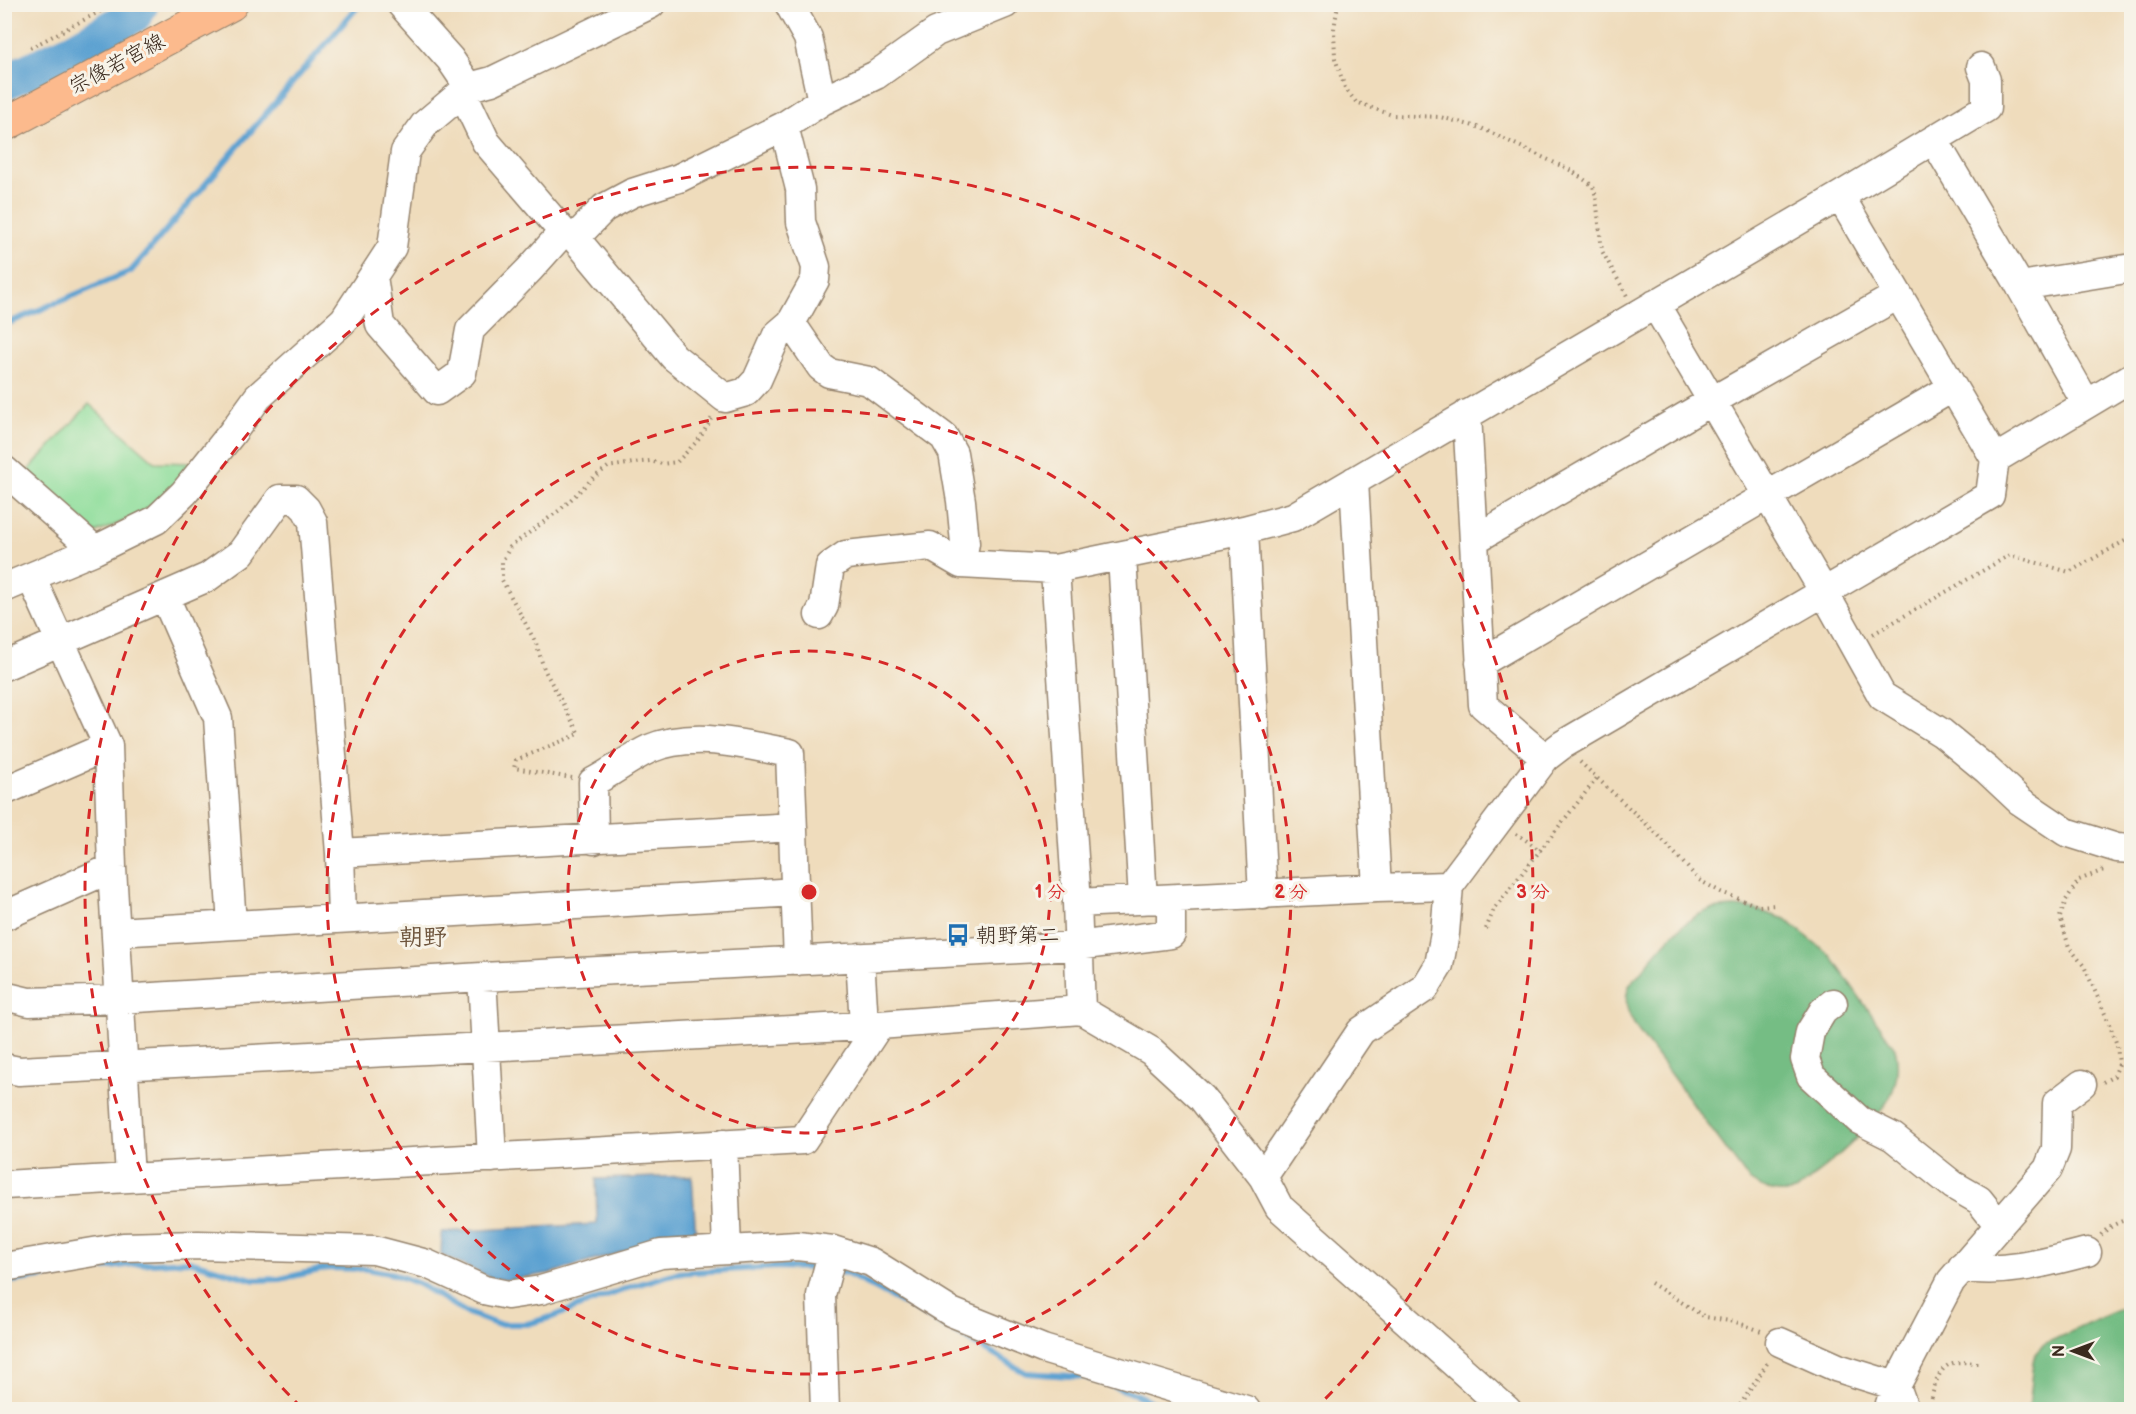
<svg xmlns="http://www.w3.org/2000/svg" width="2136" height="1414" font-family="'Balsamiq Sans','Klee One',sans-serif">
<rect width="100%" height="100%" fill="#f7f3e8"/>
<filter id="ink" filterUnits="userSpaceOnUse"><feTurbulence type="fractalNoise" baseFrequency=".0167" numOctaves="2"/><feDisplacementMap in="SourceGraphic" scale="12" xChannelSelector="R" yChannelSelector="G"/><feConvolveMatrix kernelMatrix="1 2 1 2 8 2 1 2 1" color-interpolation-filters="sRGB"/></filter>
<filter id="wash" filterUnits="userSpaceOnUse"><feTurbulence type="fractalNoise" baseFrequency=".008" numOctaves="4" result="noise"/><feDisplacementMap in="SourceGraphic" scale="24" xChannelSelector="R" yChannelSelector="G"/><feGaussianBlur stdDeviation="1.35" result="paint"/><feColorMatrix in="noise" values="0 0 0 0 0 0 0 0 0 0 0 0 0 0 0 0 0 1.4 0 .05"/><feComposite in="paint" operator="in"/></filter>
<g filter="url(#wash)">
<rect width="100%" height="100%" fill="#efdcbc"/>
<path fill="#90de9c" stroke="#66845d" stroke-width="1.5" d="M89 404 155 462 195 463 171 491 137 516 96 533 28 471Z"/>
<path fill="#74bd84" stroke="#587451" stroke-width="1.5" d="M1735 907 1754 909 1785 919 1830 955 1895 1048C1900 1066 1897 1089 1885 1105 1863 1137 1826 1166 1796 1191 1778 1195 1764 1190 1749 1180L1637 1029C1628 1014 1623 1003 1629 986 1650 962 1677 921 1707 911 1716 907 1725 908 1735 907Z
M2131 1304V1409H2028L2033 1362 2035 1354 2044 1344Z"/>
<path fill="#5ca1d1" stroke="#4c6678" stroke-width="1.5" d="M692 1176 696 1238 659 1241 552 1273 508 1280 494 1279 441 1255 442 1232 597 1224 596 1179Z"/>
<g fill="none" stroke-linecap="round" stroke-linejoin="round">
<path stroke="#5ca1d1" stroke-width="6" d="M4 325 131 271 360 4
M834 1271 848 1274 916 1310 1026 1373 1085 1377 1130 1392 1170 1410
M4 1282 133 1264 189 1261 255 1280 280 1279 328 1268 367 1269 394 1274 419 1284 465 1312 496 1324H527L552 1317 633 1286 676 1273 777 1267 821 1268"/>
<path stroke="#5ca1d1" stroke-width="36" d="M4 82 72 51 134 15 141 4"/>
</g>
</g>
<g filter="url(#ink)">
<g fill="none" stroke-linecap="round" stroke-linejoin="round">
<g stroke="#95836d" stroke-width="31">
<path id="minor" d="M401 4 450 59 469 87 467 102 486 142 563 232 575 238 674 357 725 398 746 392 757 380 777 335 791 323 821 367 829 373 869 381 944 437 953 453 961 501 965 543 961 564 1055 569 1244 530 1293 517 1840 196 1986 108V80L1981 67
M789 4 808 38 822 101
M784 126 800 189 801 222 816 267 815 280 791 323
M1934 140 2020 286 2132 268
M575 238 604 208 632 193 679 178 784 126 822 101 876 75 936 32 1005 4
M373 276 380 325 437 391 462 373 470 330 530 269 563 232
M2020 286 2086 403
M1655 304 1824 592 1882 696 1942 733 1987 770 2020 801 2066 832 2117 848 2132 849
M1467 414 1483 705 1545 758
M1995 459 2132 377
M4 470 95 550
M1354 481 1377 888
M1244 530 1263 895
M1474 540 1712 401 1898 295
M1122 557 1143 899
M1055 569 1077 903 1081 1010
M31 577 108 746 112 868 130 1177
M4 588 95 550 156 520 184 493 232 433 258 397 344 320 373 276 392 247 405 152 425 124 469 87 492 81 651 4
M165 597 218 718 232 924
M819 615 824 606 830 566 846 555 930 546 961 564
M1480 663 1952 388
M4 666 208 577 241 553 280 499H296L306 509 313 522 340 853 342 918
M4 791 108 746
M594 840 593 782C612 772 630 758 649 749 694 730 745 745 790 753L798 961
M340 853 793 827
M1077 903 1377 888 1449 886
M4 916 112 868
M116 932 796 892
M860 957 864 1025
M482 977 492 1158
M4 996 29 1002 120 999 482 977 1077 946 1171 934V899
M1833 1003 1823 1011 1810 1032 1805 1059 1811 1076 1859 1120 1893 1137 1953 1185 1979 1200 1999 1225
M4 1068 19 1071 485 1047 879 1025 1081 1010 1151 1051 1202 1098 1263 1177 1279 1207 1507 1410
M723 1144 727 1250
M1263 1177 1361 1031 1425 988 1439 965 1445 933 1449 886 1545 758 1562 745 1990 495 1995 459 1840 196
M4 1185 803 1140 879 1025
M4 1267 123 1247 198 1245 374 1250 427 1264 484 1290 508 1295 541 1290 661 1254 797 1246 833 1250 871 1262 951 1312 1043 1349 1246 1410
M1962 1267C2003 1275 2048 1262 2087 1252
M1780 1342 1838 1368 1896 1386 1903 1405
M825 1410 821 1295 833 1250
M1888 1410 1896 1386 1951 1281 2048 1169 2056 1149 2057 1103 2082 1084"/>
</g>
<g stroke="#95836d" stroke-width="35">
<path id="major" d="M4 125 231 4"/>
</g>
<path stroke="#95836d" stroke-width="4" stroke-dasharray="1.5 4.5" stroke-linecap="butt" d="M1338 4 1334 29 1335 58 1345 88 1356 102 1392 115 1440 117 1481 128 1572 171 1593 186 1596 197 1602 251 1627 296
M30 48 114 4
M1873 634 2010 555 2069 572 2132 537
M1580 762 1658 835 1699 880 1721 892 1758 906 1776 905
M572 778 514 768 516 760 579 734 544 669 536 643 502 580V562L510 547 561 509 593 478 608 467 633 463 650 461 662 464 677 462 700 438 713 416
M1516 833 1541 851
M1486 929 1494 909 1597 778
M2103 1082 2114 1076 2119 1064 2117 1045 2109 1023 2084 966 2069 947 2060 917 2066 900 2079 880 2104 870
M2101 1235C2108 1227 2121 1220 2132 1219
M1651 1283 1705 1317 1736 1322 1761 1331
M1737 1410 1768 1362
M1930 1410C1932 1394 1936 1368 1953 1363 1960 1361 1971 1363 1978 1363"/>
<use href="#minor" stroke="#fff" stroke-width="28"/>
<use href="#major" stroke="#fcba8d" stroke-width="33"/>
</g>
</g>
<g fill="none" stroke="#d62828" stroke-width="3" stroke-dasharray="10 8">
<circle cx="809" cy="892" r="241"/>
<circle cx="809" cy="892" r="482"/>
<path d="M302 1408A724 724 0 1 1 1316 1408"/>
</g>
<defs>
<g id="bus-bare" transform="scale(1.8)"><path d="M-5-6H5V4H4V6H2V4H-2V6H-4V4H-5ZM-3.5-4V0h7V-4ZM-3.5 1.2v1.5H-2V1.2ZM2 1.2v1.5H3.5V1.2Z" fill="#1f6fb2" stroke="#f7f3e8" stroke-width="2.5" paint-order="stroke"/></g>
</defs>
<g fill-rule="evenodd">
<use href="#bus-bare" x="958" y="935"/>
</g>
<g text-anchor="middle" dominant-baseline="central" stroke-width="6" stroke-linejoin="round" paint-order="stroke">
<g font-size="21" fill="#3b2a1e" stroke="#f7f3e8">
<text transform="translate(117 64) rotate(-28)">宗像若宮線</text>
</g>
<g font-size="21" fill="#3b2a1e" stroke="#f7f3e8" text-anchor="start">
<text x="976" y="935">朝野第二</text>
</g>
<g font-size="24" font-weight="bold" fill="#6e553d" stroke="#f7f3e8">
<text x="423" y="937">朝野</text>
</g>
</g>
<circle cx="809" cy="892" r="9" fill="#d62828" stroke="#f7f3e8" stroke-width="3"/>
<g font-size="18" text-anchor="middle" font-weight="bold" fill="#d62828" stroke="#f7f3e8" stroke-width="6" stroke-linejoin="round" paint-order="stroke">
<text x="1050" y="898">1 分</text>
<text x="1291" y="898">2 分</text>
<text x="1533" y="898">3 分</text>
</g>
<rect width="2136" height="1414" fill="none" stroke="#f7f3e8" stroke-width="24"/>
<g transform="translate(2073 1351) rotate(270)" stroke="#f7f3e8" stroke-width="4.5" paint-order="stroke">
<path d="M0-4.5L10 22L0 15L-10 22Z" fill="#3b2a1e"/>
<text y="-9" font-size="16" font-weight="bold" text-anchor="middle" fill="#3b2a1e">N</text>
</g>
</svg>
